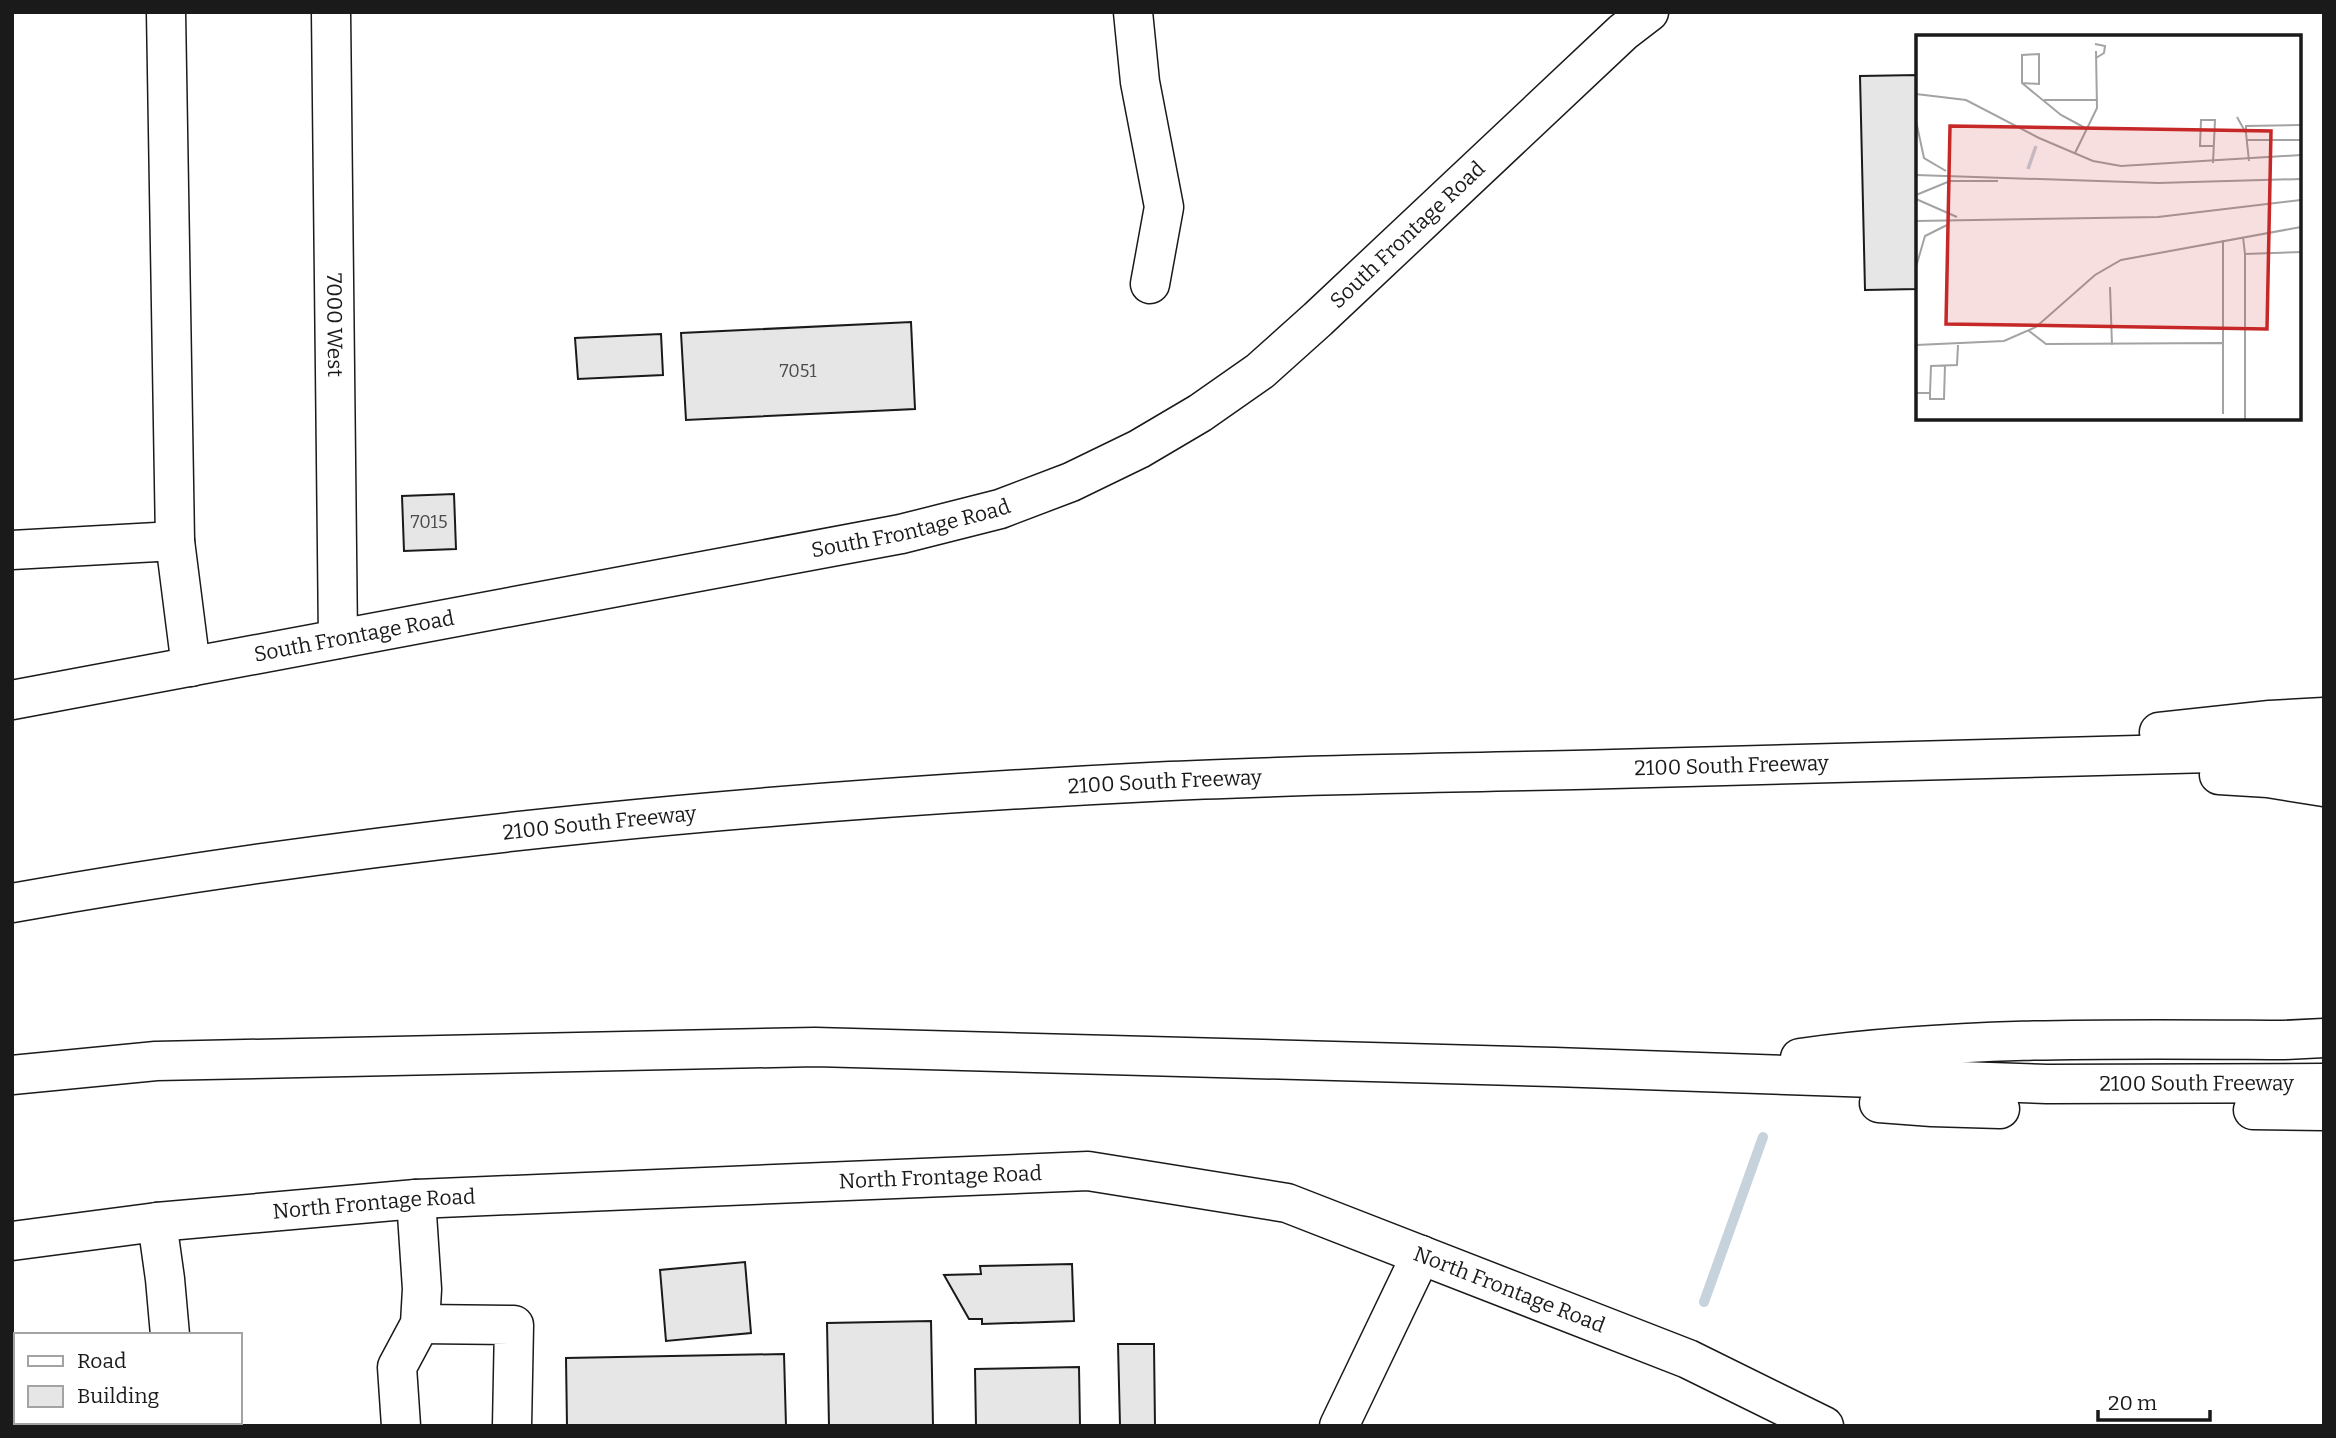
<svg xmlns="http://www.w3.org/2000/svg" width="2336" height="1438" font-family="Bitter,serif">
<rect width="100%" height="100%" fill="#fff"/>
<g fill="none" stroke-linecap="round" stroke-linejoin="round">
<path stroke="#c6d2dc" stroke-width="10" d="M1704 1302 1763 1137"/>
</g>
<path fill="#e6e6e6" stroke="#1a1a1a" stroke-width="2" d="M1918 75V289L1865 290 1860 76Z
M911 322 915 409 686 420 681 333Z
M661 334 663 375 578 379 575 338Z
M454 494 456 549 404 551 402 496Z
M745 1262 751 1333 666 1341 660 1270Z
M1072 1264 1074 1321 982 1324V1319H969L944 1275 981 1274 980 1266Z
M931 1321 933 1426H829L827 1323Z
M1118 1344H1154L1155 1426H1120Z
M784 1354 786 1426H567L566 1358Z
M1079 1367 1080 1426H976L975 1369Z"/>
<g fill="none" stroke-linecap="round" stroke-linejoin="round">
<g stroke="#1a1a1a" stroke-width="41">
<g id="minor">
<path d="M166 12 175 541"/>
<path id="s1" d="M331 12 338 639"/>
<path d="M1133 12 1140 82 1164 207 1150 284"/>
<path d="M12 550 175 541 191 667"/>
<path id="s2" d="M12 700 901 534 1000 509 1071 482 1139 449 1200 413 1260 371 1318 319 1623 32 1649 12"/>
<path d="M157 1222 165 1279 170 1335"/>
<path id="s3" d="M12 1241 157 1222 416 1199 1088 1171 1287 1203 1688 1359 1824 1426"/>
<path d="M420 1324 514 1325 512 1426"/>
<path d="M12 1377H16"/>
<path d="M180 1422 183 1426"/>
<path d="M401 1426 397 1367 420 1324 422 1289 416 1199"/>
<path d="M1339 1426 1421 1255"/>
</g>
</g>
<g stroke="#1a1a1a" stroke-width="41">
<g id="highway">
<path d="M2159 732 2270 720 2324 717"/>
<path d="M2219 775 2268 778 2324 787"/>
<path id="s4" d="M12 903C394 835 783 800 1170 781 1318 774 1466 773 1613 769 1850 762 2087 756 2324 750"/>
<path d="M1800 1058C1960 1036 2122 1039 2284 1040L2324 1038"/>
<path id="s5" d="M12 1075 156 1061 815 1047 1554 1067 2047 1084 2324 1083"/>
<path d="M1879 1103 1932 1107 2000 1109"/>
<path d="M2253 1110 2324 1111"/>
</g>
</g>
<use href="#minor" stroke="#fff" stroke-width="38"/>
<use href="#highway" stroke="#fff" stroke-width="38"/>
</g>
<g text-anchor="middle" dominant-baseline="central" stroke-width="5" stroke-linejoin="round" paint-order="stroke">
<g font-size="18" fill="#4d4d4d">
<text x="798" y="371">7051</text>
<text x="429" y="522">7015</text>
</g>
<g font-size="21" fill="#1a1a1a" stroke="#fff">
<text stroke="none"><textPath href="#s2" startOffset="1503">South Frontage Road</textPath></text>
<text stroke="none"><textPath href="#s1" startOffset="313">7000 West</textPath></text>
<text stroke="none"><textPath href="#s2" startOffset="915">South Frontage Road</textPath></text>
<text stroke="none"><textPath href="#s2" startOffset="348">South Frontage Road</textPath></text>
<text stroke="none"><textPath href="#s4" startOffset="1727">2100 South Freeway</textPath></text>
<text stroke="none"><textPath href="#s4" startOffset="1160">2100 South Freeway</textPath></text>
<text stroke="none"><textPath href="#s4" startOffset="593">2100 South Freeway</textPath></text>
<text stroke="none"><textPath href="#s5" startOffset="2186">2100 South Freeway</textPath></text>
<text stroke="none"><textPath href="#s3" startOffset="931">North Frontage Road</textPath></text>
<text stroke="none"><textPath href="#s3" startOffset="364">North Frontage Road</textPath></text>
<text stroke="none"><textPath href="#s3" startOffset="1519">North Frontage Road</textPath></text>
</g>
</g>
<g transform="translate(1916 35)">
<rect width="385" height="385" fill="#fff"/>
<path fill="none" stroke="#c6d2dc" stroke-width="3.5" d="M112 134 120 111"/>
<path fill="none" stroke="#a3a3a3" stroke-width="2" d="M179 9 189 11 188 18 180 23M106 48 123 49V19L106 20V48L145 80 171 94M0 59 50 65 123 103 177 126 205 131 385 120M128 65H182M321 82 330 98 333 126M0 86 8 123 30 136M330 98V91L385 90M331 105H385M297 111H284L285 85H299L297 128M159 118 181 73 180 16M0 140 242 148 385 144M0 160 34 146H82M0 164 41 182M0 186 242 182 385 165M327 202 329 219 385 217M307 205V379M0 232 9 201 31 190M194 252 196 310M113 296 130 309 306 308M0 310 88 306 120 292 179 240 205 225 385 192M0 358H14L15 331 41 330 42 310M14 358V364H28L29 330M329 385V219"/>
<path fill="#c62828" fill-opacity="0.15" stroke="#c62828" stroke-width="3.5" d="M34 91 355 96 351 294 30 289Z"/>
<rect width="385" height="385" fill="none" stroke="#1a1a1a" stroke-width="3.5"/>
</g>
<rect width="2336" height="1438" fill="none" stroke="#1a1a1a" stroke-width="28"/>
<rect x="14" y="1333" width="228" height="91" fill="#ffffff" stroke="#a3a3a3" stroke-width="2"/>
<rect x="28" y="1356" width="35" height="10" fill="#ffffff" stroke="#a3a3a3" stroke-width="2"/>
<text x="77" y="1368" font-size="21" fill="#1a1a1a">Road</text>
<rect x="28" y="1386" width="35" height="21" fill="#e6e6e6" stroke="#a3a3a3" stroke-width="2"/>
<text x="77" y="1403" font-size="21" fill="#1a1a1a">Building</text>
<path d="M2098 1410v10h112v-10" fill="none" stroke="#1a1a1a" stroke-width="3.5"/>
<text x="2108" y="1410" font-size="21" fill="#1a1a1a" stroke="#ffffff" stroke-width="5" paint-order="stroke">20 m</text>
</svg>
